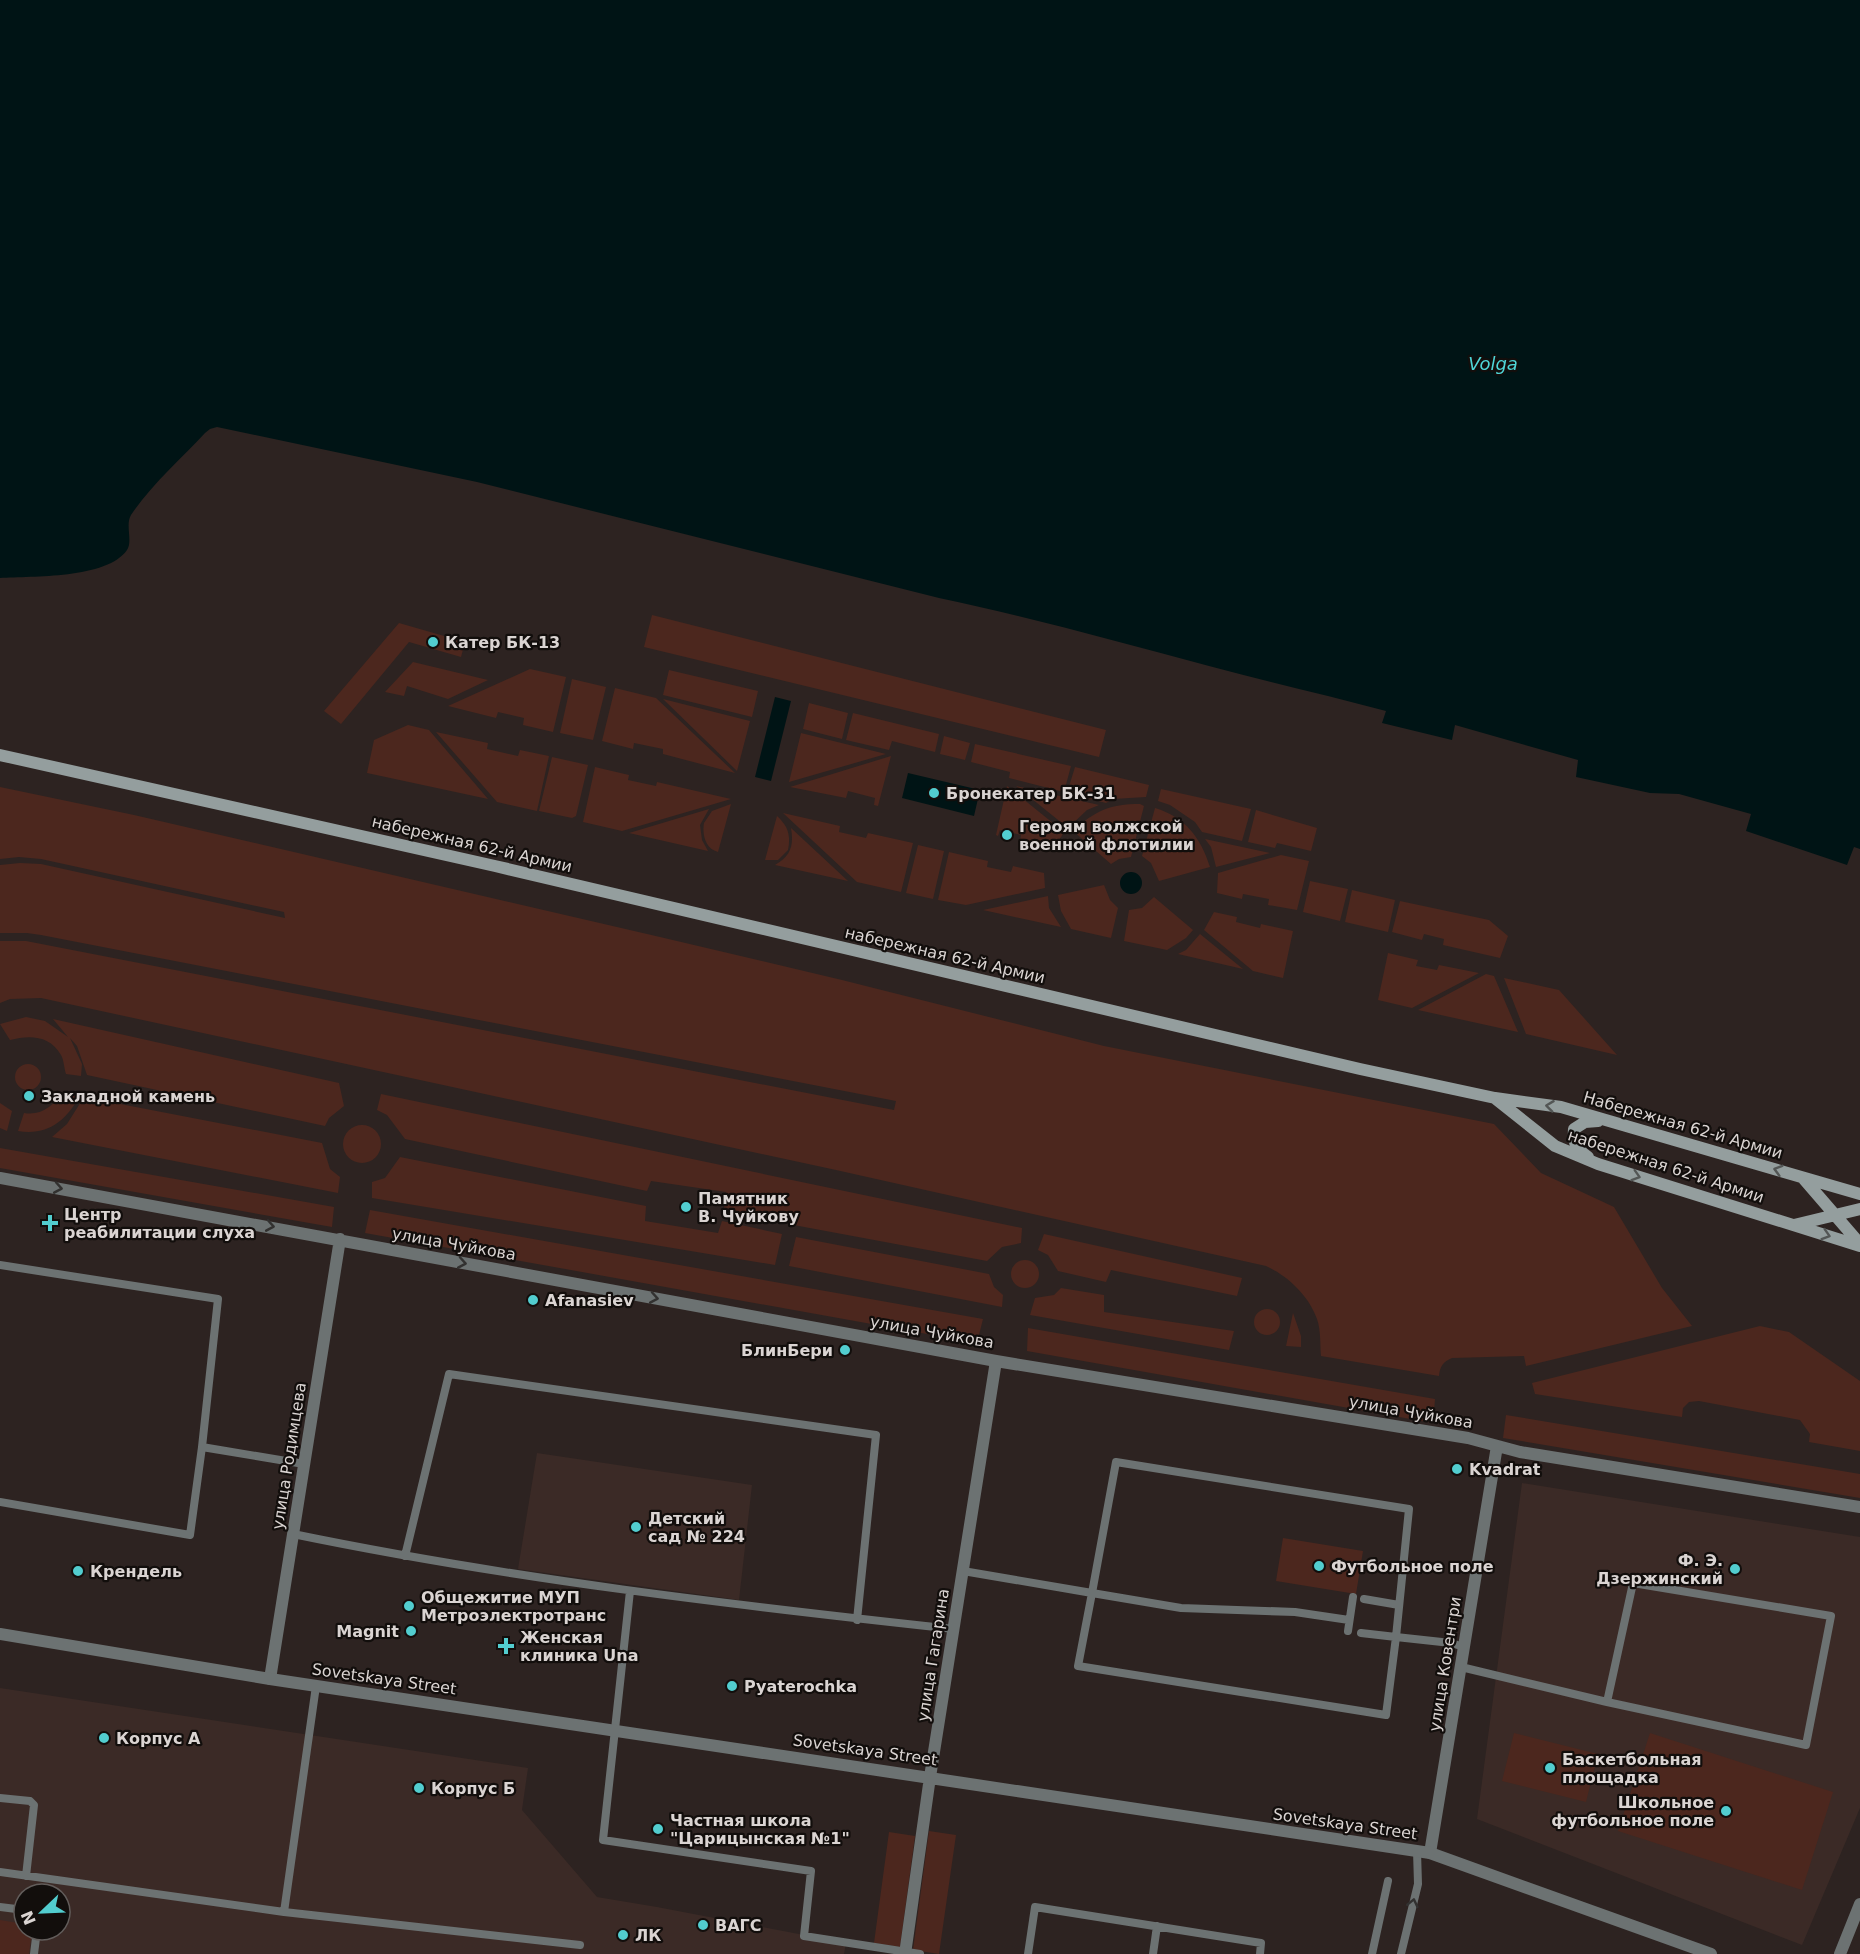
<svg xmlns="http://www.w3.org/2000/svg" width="1860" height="1954" font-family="'DejaVu Sans',sans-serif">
<rect width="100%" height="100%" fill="#2d2321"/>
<path fill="#3b2a26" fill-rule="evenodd" d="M537 1453 752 1485 739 1600 518 1569Z
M1522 1483 1860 1537V1808L1802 1945 1477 1819Z
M0 1688 528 1768 522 1810 597 1897 657 1907 846 1943 844 1954H0ZM24 1894H60V1930H24Z"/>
<path fill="#4c271e" d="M652 615 1106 730 1099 757 644 647Z
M399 623 465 642 461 657 409 642 341 724 324 711Z
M413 662 488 680 448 699 407 686 404 696 385 692Z
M530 669 566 677 553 732 523 725 524 718 498 712 496 718 448 706Z
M669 670 758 691 752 717 663 695Z
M572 679 606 687 593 740 560 733Z
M615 688 656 698 735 773 663 754V749L634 743 633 749 602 741Z
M663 699 750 721 737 771Z
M809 703 848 713 842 739 803 729Z
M853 713 939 734 935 752 892 741 889 750 846 740Z
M408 725 429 730 488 799 367 773 374 740Z
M436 732 488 743 487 749 518 756 520 750 549 756 537 811 497 802Z
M801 733 886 754 789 782Z
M944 736 970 743 965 760 940 754Z
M975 744 1071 766 1064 792 1009 778 1010 772 971 762Z
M891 756 878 806 874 805 875 798 848 791 846 798 790 787Z
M552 757 588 765 576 816 572 818 539 811Z
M595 767 629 775 628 780 656 786 657 782 731 799 622 831 583 822Z
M1075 767 1149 785 1146 797 1113 799 1106 803 1067 793Z
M1007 786 1064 832 1054 849 1020 841 1021 835 1000 830 998 836 996 835Z
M1016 786 1099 805 1087 810 1068 828Z
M0 787 134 815 660 937 842 980 1104 1046 1494 1124 1541 1173 1614 1207 1662 1288 1692 1326 1526 1366 1524 1356 1452 1358C1443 1362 1440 1366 1439 1376L1321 1356C1320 1345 1321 1330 1317 1319 1309 1296 1288 1276 1266 1266L836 1170 41 998 10 999 0 1003V941H26L894 1110 896 1101 41 935 27 933H0V865L20 863 41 864 285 918 284 912 41 859 19 857 0 859Z
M1161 789 1251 809 1242 841 1202 832 1195 822 1170 805 1158 801Z
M731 804 718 852C705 849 702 834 704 823L712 811Z
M1140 804 1144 806 1131 857 1119 859 1111 864 1073 831C1095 811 1109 804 1140 804Z
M1155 808C1185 817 1201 838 1210 867L1159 881 1151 863 1142 856Z
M709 809 700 825 702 840 708 851 629 833Z
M1256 810 1317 828 1311 851 1277 843 1275 848 1248 842Z
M783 813 840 826 839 832 866 838 868 833 913 843 901 892 857 882Z
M777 816C788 826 791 835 788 850L778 860H765Z
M791 828 848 881 775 865C791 856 794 845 791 828Z
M1205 839 1270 853 1216 867 1211 847Z
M918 845 944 851 933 899 906 893Z
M949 852 988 861 987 867 1011 872 1013 866 1044 873 1045 888 966 905 938 900Z
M1281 855 1309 861 1297 910 1268 905 1269 899 1243 894 1242 899 1217 893 1218 873Z
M1310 881 1348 889 1340 921 1303 912Z
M1104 885 1110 900 1118 908 1111 938 1071 929 1061 911 1058 895Z
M1352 890 1395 900 1388 932 1345 922Z
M1048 896 1049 908 1061 927 983 910Z
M1154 897 1193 930 1186 938 1167 950 1124 941 1129 910 1142 908Z
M1400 901 1489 920 1508 936 1500 958 1443 945 1444 939 1424 934 1422 940 1392 932Z
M1214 912 1237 917 1236 922 1260 928 1261 924 1293 931 1283 978 1253 971 1204 930Z
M1200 934 1243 969 1178 954 1186 950Z
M1388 953 1418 960 1416 966 1437 970 1439 965 1479 973 1412 1008 1378 1000Z
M1486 974 1494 976 1518 1032 1418 1010Z
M1504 978 1559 990 1617 1055 1526 1034Z
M26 1017 45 1021 68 1037 53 1019 339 1083 344 1106 329 1118 325 1126 87 1075 77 1046 70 1038 82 1064 81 1076 66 1074C64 1068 64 1060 61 1055 50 1035 29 1035 10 1040L0 1024Z
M15 1077a13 13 0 1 1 26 0a13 13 0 1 1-26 0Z
M62 1093 79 1097C66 1121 47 1136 18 1131L24 1113C41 1116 53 1106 62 1093Z
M381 1094 1022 1228 1021 1243 1002 1247 987 1261 799 1226 724 1208 726 1192 651 1181 647 1191 405 1139 387 1115 377 1110Z
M84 1097 322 1143 330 1169 340 1177 338 1193 52 1137 67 1124Z
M0 1103 12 1111 7 1131 0 1128Z
M343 1144a19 19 0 1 1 38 0a19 19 0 1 1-38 0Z
M0 1148 334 1207 332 1227 0 1168Z
M400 1157 646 1206 645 1221 718 1233 722 1221 782 1234 775 1265 372 1198V1182L385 1178Z
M370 1210 983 1319 977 1343 365 1233Z
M1044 1234 1242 1278 1237 1296 1111 1270 1106 1282 1058 1271 1048 1255 1038 1250Z
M796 1237 989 1274 994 1287 1003 1295 1002 1307 789 1266Z
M1011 1274a14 14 0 1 1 28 0a14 14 0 1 1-28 0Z
M1061 1288 1104 1295V1312L1234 1331 1229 1350 1030 1315 1035 1298 1054 1295Z
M1254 1322a13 13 0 1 1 26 0a13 13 0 1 1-26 0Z
M1293 1313 1301 1336V1347L1286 1346Z
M1760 1326 1789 1332 1860 1381V1451L1809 1442 1810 1434 1800 1420 1699 1401 1689 1402 1683 1408 1682 1417 1535 1394 1532 1383Z
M1028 1328 1435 1399 1433 1423 1027 1351Z
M1506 1415 1860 1474V1498L1503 1438Z
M1283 1538 1363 1551 1356 1594 1276 1581Z
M1514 1733 1598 1754 1586 1802 1502 1781Z
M1650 1733 1833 1792 1802 1890 1618 1831Z
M929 1831 956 1835 939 1954 913 1950Z
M889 1832 915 1836 900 1947 874 1943Z
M0 1920 24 1924V1930H32L29 1954H0Z"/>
<path fill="#001415" d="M0 0H1860V849L1854 847 1847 865 1746 831 1751 814 1679 794 1650 793 1576 777 1578 760 1455 725 1452 740 1382 723 1386 711C1327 695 1268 682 1209 666 1119 642 1030 617 939 598L477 482 217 427 210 429 205 433C181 459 151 485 131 515 125 525 133 541 127 550 107 579 32 576 0 578Z
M775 697 791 701 771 781 755 777Z
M908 773 980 790 974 816 902 798Z
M1120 883a11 11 0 1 1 22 0a11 11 0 1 1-22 0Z"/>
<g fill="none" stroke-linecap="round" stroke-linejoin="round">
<path stroke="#6c7272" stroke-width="8" d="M0 1265 218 1299 202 1447 190 1535 0 1502
M202 1447 304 1464
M293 1534C511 1579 733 1605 954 1629
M405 1556 449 1374 876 1435 857 1620
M963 1571 1092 1593 1078 1666 1386 1715 1396 1637 1451 1643 1464 1647
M630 1591 603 1840 811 1871 804 1936 920 1954
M1364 1599 1399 1605
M1349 1620 1295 1612 1181 1608 1092 1593 1116 1462 1409 1509 1396 1637 1361 1633
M1348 1631 1353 1597
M1461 1667 1607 1702 1633 1583 1831 1616 1806 1745 1607 1702
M316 1686 284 1912 580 1945
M0 1798 30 1801 34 1805 26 1876
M0 1872 284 1912
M0 1907 24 1910
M34 1954 37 1930
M1028 1954 1035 1907 1261 1943 1260 1954
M1153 1954 1157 1926
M1372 1954 1388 1881
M1401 1954 1418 1884 1417 1851"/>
<path stroke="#6c7272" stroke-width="12" d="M0 1178 996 1361 1468 1438 1520 1452 1860 1507
M270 1679 340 1239
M930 1777 996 1361
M1430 1853 1497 1446
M1840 1954 1860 1904"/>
<path stroke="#6c7272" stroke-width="12" d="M0 1634 270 1679 1430 1853 1711 1954
M905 1954 930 1777"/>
<path stroke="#949e9e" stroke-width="12" d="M0 755 495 866 1360 1069 1495 1098 1561 1107 1860 1194
M1496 1099 1555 1146 1598 1164 1860 1246
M1588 1157C1576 1149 1573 1143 1574 1129L1585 1122 1598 1121
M1803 1178 1860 1244
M1794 1225 1860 1209"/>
</g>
<defs><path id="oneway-chevron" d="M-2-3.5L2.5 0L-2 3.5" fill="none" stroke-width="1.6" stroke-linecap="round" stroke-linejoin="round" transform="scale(1.5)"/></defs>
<g stroke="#535655">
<use href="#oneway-chevron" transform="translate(1550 1106) rotate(-173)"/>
<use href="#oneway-chevron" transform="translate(1778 1170) rotate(-164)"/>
<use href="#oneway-chevron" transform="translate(1636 1176) rotate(17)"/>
<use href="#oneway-chevron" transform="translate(1826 1235) rotate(17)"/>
</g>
<g stroke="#323130">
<use href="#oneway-chevron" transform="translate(58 1188) rotate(10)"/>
<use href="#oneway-chevron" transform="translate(270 1226) rotate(10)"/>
<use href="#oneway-chevron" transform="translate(462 1263) rotate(10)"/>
<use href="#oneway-chevron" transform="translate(654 1298) rotate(10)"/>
<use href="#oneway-chevron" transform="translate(1413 1903) rotate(-77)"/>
</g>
<g fill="#52cdcf" stroke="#120e0c" stroke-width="2">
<circle cx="433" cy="642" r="6"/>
<circle cx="934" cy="793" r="6"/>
<circle cx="1007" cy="835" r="6"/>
<circle cx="29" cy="1096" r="6"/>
<circle cx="686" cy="1207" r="6"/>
<path d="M47 1214h6v6h6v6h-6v6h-6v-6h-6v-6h6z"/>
<circle cx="533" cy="1300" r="6"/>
<circle cx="845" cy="1350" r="6"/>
<circle cx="1457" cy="1469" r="6"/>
<circle cx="636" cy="1527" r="6"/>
<circle cx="1319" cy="1566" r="6"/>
<circle cx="1735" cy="1569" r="6"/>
<circle cx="78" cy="1571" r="6"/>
<circle cx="409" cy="1606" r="6"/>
<circle cx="411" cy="1631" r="6"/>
<path d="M503 1637h6v6h6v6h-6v6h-6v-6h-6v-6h6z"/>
<circle cx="732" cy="1686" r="6"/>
<circle cx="104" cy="1738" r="6"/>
<circle cx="1550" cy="1768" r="6"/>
<circle cx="419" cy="1788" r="6"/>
<circle cx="1726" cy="1811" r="6"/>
<circle cx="658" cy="1829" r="6"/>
<circle cx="703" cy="1925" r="6"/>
<circle cx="623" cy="1935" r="6"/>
</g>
<g text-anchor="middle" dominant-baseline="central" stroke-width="4.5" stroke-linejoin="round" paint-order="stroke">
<g font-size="16" font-weight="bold" fill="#dad4d2" stroke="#120e0c" text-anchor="start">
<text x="445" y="642">Катер БК-13</text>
<text x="946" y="793">Бронекатер БК-31</text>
<text x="1019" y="826">Героям волжской<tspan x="1019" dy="18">военной флотилии</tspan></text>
<text x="41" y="1096">Закладной камень</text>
<text x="698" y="1198">Памятник<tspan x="698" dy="18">В. Чуйкову</tspan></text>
<text x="64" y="1214">Центр<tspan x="64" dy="18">реабилитации слуха</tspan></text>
<text x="545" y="1300">Afanasiev</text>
<text x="833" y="1350" text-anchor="end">БлинБери</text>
<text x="1469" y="1469">Kvadrat</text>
<text x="648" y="1518">Детский<tspan x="648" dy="18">сад № 224</tspan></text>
<text x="1723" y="1560" text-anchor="end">Ф. Э.<tspan x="1723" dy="18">Дзержинский</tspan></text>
<text x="1331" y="1566">Футбольное поле</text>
<text x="90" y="1571">Крендель</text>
<text x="421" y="1597">Общежитие МУП<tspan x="421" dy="18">Метроэлектротранс</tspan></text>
<text x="399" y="1631" text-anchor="end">Magnit</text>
<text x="520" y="1637">Женская<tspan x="520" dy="18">клиника Una</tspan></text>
<text x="744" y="1686">Pyaterochka</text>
<text x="116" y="1738">Корпус А</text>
<text x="1562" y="1759">Баскетбольная<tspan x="1562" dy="18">площадка</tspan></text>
<text x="431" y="1788">Корпус Б</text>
<text x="1714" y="1802" text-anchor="end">Школьное<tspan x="1714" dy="18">футбольное поле</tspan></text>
<text x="670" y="1820">Частная школа<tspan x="670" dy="18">"Царицынская №1"</tspan></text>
<text x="715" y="1925">ВАГС</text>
<text x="635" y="1935">ЛК</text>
</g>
<g font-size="16" fill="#dad4d2" stroke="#120e0c">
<text transform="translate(472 844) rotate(13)">набережная 62-й Армии</text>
<text transform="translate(945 955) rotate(13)">набережная 62-й Армии</text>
<text transform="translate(1683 1125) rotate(16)">Набережная 62-й Армии</text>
<text transform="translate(1666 1166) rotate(18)">набережная 62-й Армии</text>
<text transform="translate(454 1244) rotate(10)">улица Чуйкова</text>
<text transform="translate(932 1332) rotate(10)">улица Чуйкова</text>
<text transform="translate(1411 1412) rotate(10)">улица Чуйкова</text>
<text transform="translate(289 1456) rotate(-81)">улица Родимцева</text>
<text transform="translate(933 1655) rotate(-81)">улица Гагарина</text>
<text transform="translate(1445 1664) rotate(-81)">улица Ковентри</text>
<text transform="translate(384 1679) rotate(8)">Sovetskaya Street</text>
<text transform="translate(865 1750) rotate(8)">Sovetskaya Street</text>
<text transform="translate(1345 1824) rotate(8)">Sovetskaya Street</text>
</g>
<g font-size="18" font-style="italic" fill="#4fd5d7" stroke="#120e0c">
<text x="1493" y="363">Volga</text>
</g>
</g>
<g transform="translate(42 1912) rotate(247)"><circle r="28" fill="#120e0c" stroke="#625d5b" stroke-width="1.5"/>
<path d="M0-4.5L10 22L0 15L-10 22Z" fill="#52cdcf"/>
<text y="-9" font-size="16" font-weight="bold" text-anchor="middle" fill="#dad4d2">N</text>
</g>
</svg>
